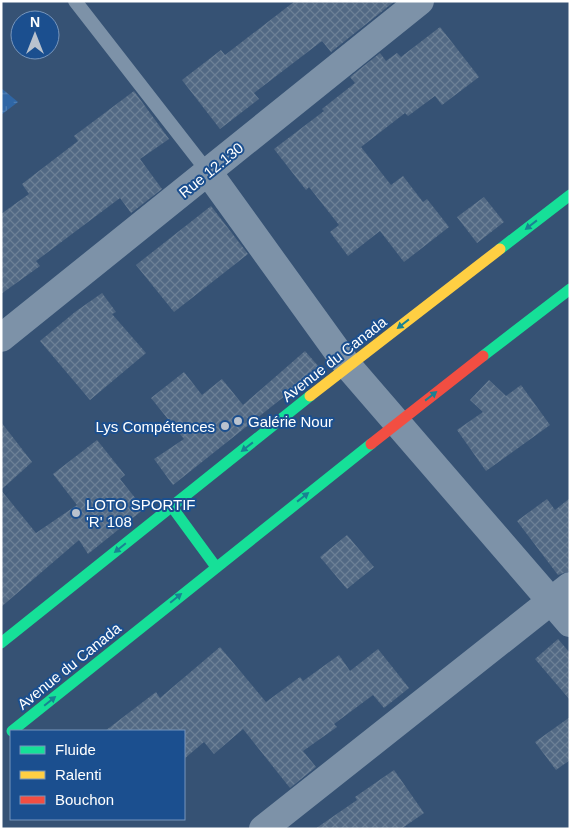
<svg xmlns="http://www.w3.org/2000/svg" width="571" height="830" font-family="Helvetica,sans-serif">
<defs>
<pattern id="wetland-marsh" width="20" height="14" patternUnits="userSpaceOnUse" patternTransform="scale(1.25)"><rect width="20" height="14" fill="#2f66a5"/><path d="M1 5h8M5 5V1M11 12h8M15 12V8" fill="none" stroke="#4e7db2"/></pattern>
<pattern id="building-cross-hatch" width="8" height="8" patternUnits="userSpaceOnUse" patternTransform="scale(1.25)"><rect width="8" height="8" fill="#526984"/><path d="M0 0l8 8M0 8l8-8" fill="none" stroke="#6c8096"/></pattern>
</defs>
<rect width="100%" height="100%" fill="#365274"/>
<path fill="url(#wetland-marsh)" d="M1 88 18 102 1 115Z"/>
<path fill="url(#building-cross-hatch)" d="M295 1H395L331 52 322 41 254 93 259 99 220 129 182 80 221 50 225 55Z
M440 27 479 77 442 105 435 96 408 116 405 113 361 147 391 185 403 176 423 202 427 199 449 227 404 262 380 231 348 256 330 232 339 225 309 187 306 190 274 149 324 111 322 109 355 83 350 77 380 53 386 61 397 53 401 57Z
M134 91 169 139 140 159 162 189 131 213 120 198 36 261 40 266 1 294V214L29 194 22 184 78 141 74 136Z
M484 197 504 222 477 243 457 217Z
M211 206 248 254 174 312 136 265Z
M102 293 116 312 112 314 146 353 90 400 40 341 75 312Z
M305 351 320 368 173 485 154 459 184 439 151 398 184 372 202 395 222 379 243 405Z
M489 380 506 396 521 385 550 425 486 471 457 430 483 412 470 400Z
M1 422 32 462 1 490 36 533 77 505 53 474 97 440 125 475 120 479 144 509 88 554 79 540 1 607Z
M570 498V571L558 575 517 521 547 499 555 510Z
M347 535 374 567 347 589 320 557Z
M558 639 570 653V700L535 659Z
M220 647 266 702 300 677 303 681 339 655 350 671 378 649 409 688 384 708 373 695 334 724 337 727 303 751 316 767 290 788 243 729 214 754 204 742 184 759V731H105L156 692 160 698Z
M570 717V760L556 770 535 742Z
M394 770 424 813 401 829H315L357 800 355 797Z"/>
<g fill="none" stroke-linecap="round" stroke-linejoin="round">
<path stroke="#7d92a8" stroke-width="14" d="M75 1 208 172"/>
<path stroke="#7d92a8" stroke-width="28" d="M208 172 348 366 570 623
M1 338 420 1
M263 829 570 586"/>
<path stroke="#16e098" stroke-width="11" d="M500 249 570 195
M483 356 570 289
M172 507 216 567
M1 643 310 396
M12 731 371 444"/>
<path stroke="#ffcf43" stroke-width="11" d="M310 396 500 249"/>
<path stroke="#f24e42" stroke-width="11" d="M371 444 483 356"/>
</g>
<defs><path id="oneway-solid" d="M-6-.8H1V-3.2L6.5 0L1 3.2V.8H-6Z" transform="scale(1.25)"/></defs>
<g fill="#198292">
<use href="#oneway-solid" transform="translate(531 225) rotate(142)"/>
<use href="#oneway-solid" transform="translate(403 324) rotate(142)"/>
<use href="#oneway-solid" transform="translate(431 396) rotate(-38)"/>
<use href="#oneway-solid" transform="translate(247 447) rotate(142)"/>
<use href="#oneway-solid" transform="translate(303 497) rotate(-38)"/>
<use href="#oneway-solid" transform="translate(120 548) rotate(141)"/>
<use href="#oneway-solid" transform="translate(176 598) rotate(-39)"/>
<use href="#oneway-solid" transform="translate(50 701) rotate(-39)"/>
</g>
<g fill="#b9c2ce" stroke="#1b4f8f" stroke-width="2">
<circle cx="238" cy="421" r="5"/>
<circle cx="225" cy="426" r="5"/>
<circle cx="76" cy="513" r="5"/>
</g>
<g text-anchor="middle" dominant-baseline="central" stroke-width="4" stroke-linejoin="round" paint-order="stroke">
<g font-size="15" fill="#fff" stroke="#1b4f8f">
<text transform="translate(211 170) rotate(-39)">Rue 12.130</text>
<text transform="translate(334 359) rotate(-38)">Avenue du Canada</text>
<text transform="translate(69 666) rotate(-39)">Avenue du Canada</text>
</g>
<g font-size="15" fill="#fff" stroke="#1b4f8f" text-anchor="start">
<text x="248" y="421">Galérie Nour</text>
<text x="215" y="426" text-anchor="end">Lys Compétences</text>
<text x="86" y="504">LOTO SPORTIF<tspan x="86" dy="17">'R' 108</tspan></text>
</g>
</g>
<rect width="571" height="830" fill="none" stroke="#ffffff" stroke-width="5"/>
<rect x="10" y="730" width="175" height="90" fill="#1b4f8f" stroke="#7695bc"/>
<rect x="20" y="746" width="25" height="8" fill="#16e098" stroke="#7695bc"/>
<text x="55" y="755" font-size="15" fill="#ffffff">Fluide</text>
<rect x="20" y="771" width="25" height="8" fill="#ffcf43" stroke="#7695bc"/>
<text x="55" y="780" font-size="15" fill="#ffffff">Ralenti</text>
<rect x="20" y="796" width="25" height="8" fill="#f24e42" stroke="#7695bc"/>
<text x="55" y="805" font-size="15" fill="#ffffff">Bouchon</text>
<g transform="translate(35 35)"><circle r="24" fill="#1b4f8f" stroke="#7695bc"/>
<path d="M0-4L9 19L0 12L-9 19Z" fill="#b9c2ce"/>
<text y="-8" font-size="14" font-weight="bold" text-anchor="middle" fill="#ffffff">N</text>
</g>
</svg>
